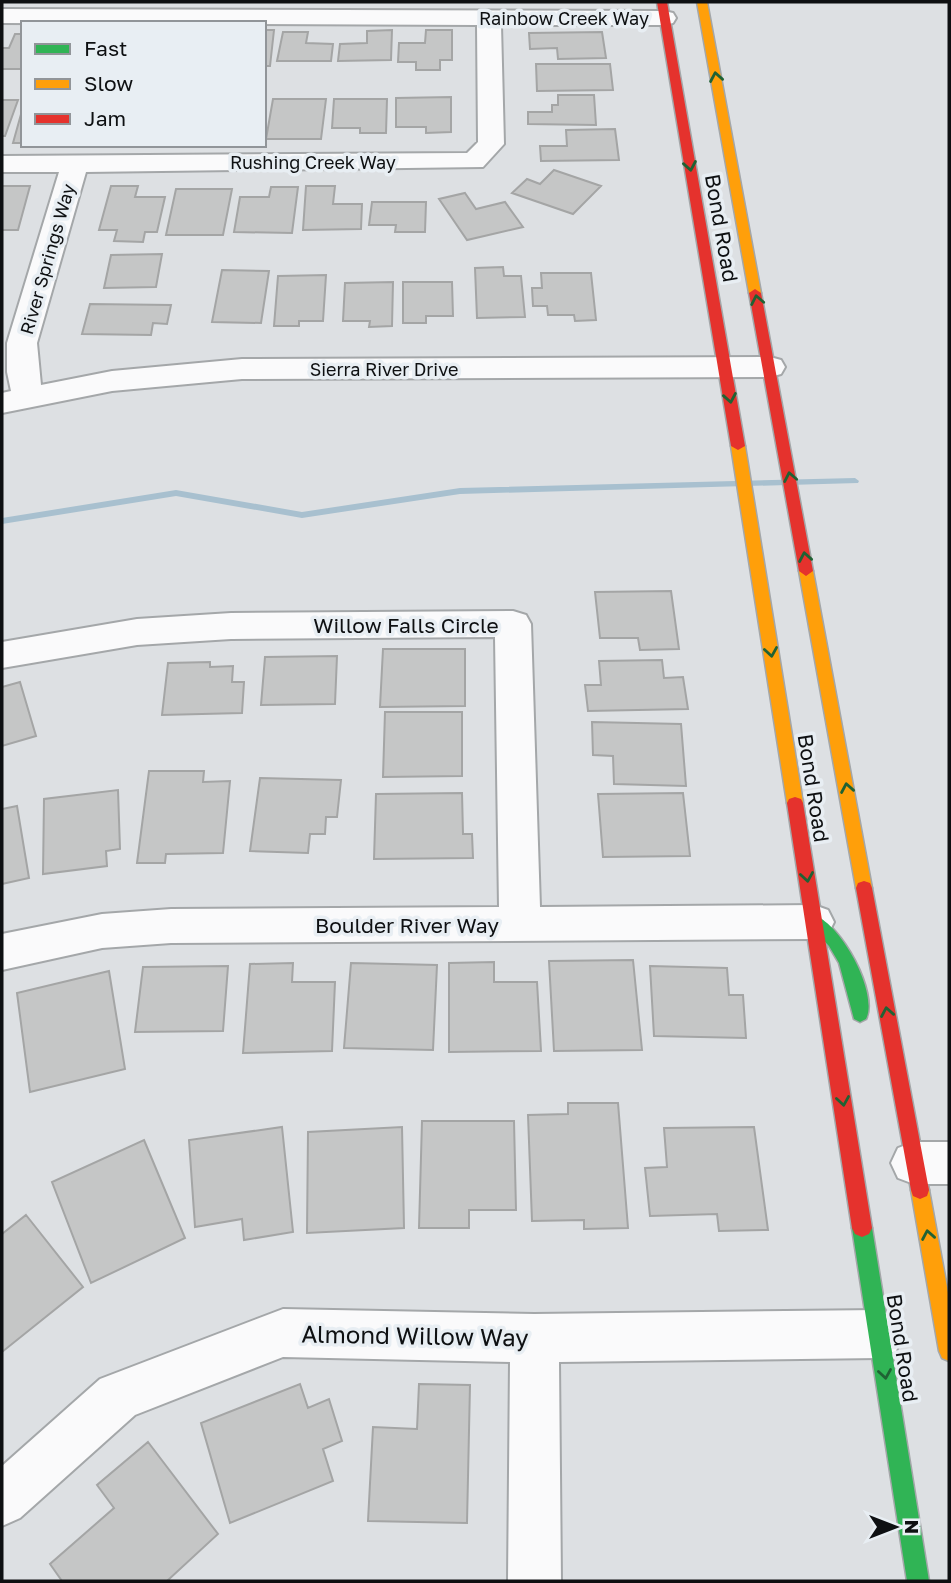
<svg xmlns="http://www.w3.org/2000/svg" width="951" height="1583" font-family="'Golos Text',sans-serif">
<rect width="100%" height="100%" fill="#dde0e3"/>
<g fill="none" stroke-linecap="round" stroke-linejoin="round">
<path fill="#a8c0cf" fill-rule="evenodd" d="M855 478 859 481 858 483 460 494 302 518 176 496 2 524V518L176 490 302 512 460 488Z"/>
</g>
<path fill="#c5c6c6" stroke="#a4a5a5" stroke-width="2" d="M264 30H274L270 66H264Z
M392 30 391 60 338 61 340 44 367 43V31Z
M426 30H452V60H440V70H416V62H398L399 43H425Z
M283 32H308L306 43 333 44 331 61H277Z
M602 32 606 58 558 59 557 48 530 49 529 33Z
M15 34H23V69H2V48H9Z
M536 64H610L613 90 537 91Z
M558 95H594L596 125 528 124V112H552V105H558Z
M451 97V132L426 133V127H396V98Z
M273 99H326L321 139H266Z
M334 99H387L386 133H360V128H332Z
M2 100H18L5 136H2Z
M23 107V143H13Z
M615 129 619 160 541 161 540 146H567L566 130Z
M554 170 601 186 573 214 512 193 527 179 540 184Z
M2 186H30L18 230H2Z
M111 186H138L135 197H165L157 232H145L143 242 114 241 117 230H99Z
M306 186H335L333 204H362L361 229 303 230Z
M271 187H298L292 233 234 232 240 197H269Z
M176 189H232L223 235H166Z
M465 193 476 209 505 202 523 227 467 240 439 199Z
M372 202H426L425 232H395L396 225H369Z
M162 254 156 287 104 288 111 255Z
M503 267 504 276H521L525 317 477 318 475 268Z
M222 270 269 271 261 323 212 322Z
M541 273H591L596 320 575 321 574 315H548L547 306H533L532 288H542Z
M326 275 323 321H299V326H274L278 276Z
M393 282 392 326 369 327 370 321H343L345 283Z
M403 282H452L453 316H426V323H403Z
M90 304 171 305 167 324 153 323 151 335 82 334Z
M671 591 679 649 640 650 638 638H600L595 592Z
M383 649H465V706L380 707Z
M337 656 335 704 261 705 265 657Z
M662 660 664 678 683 677 688 709 588 711 585 685H601L599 661Z
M210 662V667L233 666 232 682H244L242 713 162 715 168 663Z
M20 682 36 736 2 746V687Z
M385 712H462V776L383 777Z
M592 722 681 724 686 786 614 784 613 756 593 755Z
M149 771H204L203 782 230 781 223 853 166 854 165 863H137Z
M260 778 341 780 337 817H326L325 834H310L308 853 250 851Z
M118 790 120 849 106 851 107 866 43 874 44 799Z
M462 793 463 834H472L473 858 374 859 376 794Z
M683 793 690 856 603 857 598 794Z
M17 806 29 878 2 884V809Z
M633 960 642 1050 554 1051 549 961Z
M494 962V982H537L541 1051 449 1052V963Z
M293 963 292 982H335L332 1051 243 1053 250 964Z
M351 963 437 965 433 1050 344 1048Z
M228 966 223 1031 135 1032 143 967Z
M650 966 727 968 729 995H743L746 1038 654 1036Z
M109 971 125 1069 30 1092 17 993Z
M568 1103H618L628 1228 584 1229V1220L532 1221 528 1115 568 1114Z
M422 1121H514L516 1210H469V1228H419Z
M282 1127 293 1232 244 1240 242 1219 195 1227 189 1140Z
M402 1127 404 1228 307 1233 308 1132Z
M754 1127 768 1230 719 1231 717 1214 650 1216 645 1168 667 1167 664 1128Z
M144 1140 185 1238 91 1283 52 1182Z
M26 1215 83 1287 2 1352V1234Z
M300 1384 308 1408 329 1399 342 1441 323 1449 333 1481 230 1523 201 1423Z
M419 1384 470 1385 467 1523 368 1521 373 1427 417 1429Z
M148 1442 218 1534 167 1581H62L50 1564 114 1508 97 1485Z"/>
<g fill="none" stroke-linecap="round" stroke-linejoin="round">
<g stroke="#a4a7a9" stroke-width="4">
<path id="street" d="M2 9 664 11 673 13 676 18 673 23 664 25H501L504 144 483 167 86 172 37 343 41 385 112 371 242 359 770 357 781 360 785 367 781 374 770 377 242 379 112 391 2 413V393L11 391 7 372V343L59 172H2V156L467 153 478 142 477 25 2 23Z
M513 611 526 615 531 624 540 907 814 905 828 910 834 922 828 934 814 939 171 943 102 948 2 970V934L102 914 171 909 499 907 495 637 231 639 137 645 2 668V642L137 619 231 613Z
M914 1142H949V1184H914L898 1178 891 1163 898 1148Z
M283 1309 534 1314 879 1310 896 1317 903 1334 896 1351 879 1358 559 1362 561 1581H508L510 1362 283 1357 135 1415 20 1518 2 1526V1466L100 1379Z"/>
</g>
<g stroke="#a4a7a9" stroke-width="3">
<path id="fast" d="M814 915C841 924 879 993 866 1019L860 1022 854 1019 839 963 829 946 806 922 808 917Z
M862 1219 869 1222 872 1228 929 1581H907L852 1228 855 1222Z"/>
</g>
<g stroke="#a4a7a9" stroke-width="3">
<path id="slow" d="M697 2H707L761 293 755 297 749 293Z
M738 442 745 446 803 803 801 807H789L787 803 731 446Z
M806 566 813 571 872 888 870 893 864 895 858 893 856 888 799 571Z
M920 1181 927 1184 929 1190 949 1298V1361L942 1358 939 1351 911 1190 913 1184Z"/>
</g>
<g stroke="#a4a7a9" stroke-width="3">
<path id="jam" d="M657 2H667L745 446 738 450 731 446Z
M755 289 761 293 813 571 806 576 799 571 749 293Z
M795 797 801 799 803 803 872 1228 869 1234 862 1237 855 1234 852 1228 787 803 789 799Z
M864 881 870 883 872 888 929 1190 927 1196 920 1199 913 1196 911 1190 856 888 858 883Z"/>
</g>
<use href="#street" fill="#fafafb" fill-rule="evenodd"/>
<use href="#fast" fill="#30b455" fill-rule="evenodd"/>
<use href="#slow" fill="#ff9f0a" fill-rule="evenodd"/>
<use href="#jam" fill="#e5322d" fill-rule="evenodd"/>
</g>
<defs><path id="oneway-chevron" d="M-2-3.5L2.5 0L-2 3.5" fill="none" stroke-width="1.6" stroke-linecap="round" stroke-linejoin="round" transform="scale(1.75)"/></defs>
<g stroke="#1f6234">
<use href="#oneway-chevron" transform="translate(716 77) rotate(-100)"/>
<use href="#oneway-chevron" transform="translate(690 166) rotate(80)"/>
<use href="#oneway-chevron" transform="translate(757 300) rotate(-101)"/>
<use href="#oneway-chevron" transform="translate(730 398) rotate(80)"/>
<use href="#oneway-chevron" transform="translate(790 477) rotate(-101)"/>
<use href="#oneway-chevron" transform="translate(805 557) rotate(-100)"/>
<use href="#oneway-chevron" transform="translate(771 652) rotate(81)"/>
<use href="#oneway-chevron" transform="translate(847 788) rotate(-100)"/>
<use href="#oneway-chevron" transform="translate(807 877) rotate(81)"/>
<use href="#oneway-chevron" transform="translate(887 1012) rotate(-100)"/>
<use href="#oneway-chevron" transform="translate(843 1101) rotate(81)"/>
<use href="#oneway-chevron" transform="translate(928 1235) rotate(-100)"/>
<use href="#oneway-chevron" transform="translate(885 1374) rotate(81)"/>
</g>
<g text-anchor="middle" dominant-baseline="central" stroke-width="7" stroke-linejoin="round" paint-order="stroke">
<g font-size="18" fill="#0e1012" stroke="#e8eef3">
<text x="564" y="18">Rainbow Creek Way</text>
<text x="313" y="162">Rushing Creek Way</text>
<text transform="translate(47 259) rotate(-74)">River Springs Way</text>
<text x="384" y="369">Sierra River Drive</text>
</g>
<g font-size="21" fill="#0e1012" stroke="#e8eef3">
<text transform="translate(722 228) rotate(80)">Bond Road</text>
<text x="406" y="625">Willow Falls Circle</text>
<text transform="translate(814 788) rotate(81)">Bond Road</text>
<text x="407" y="925">Boulder River Way</text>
<text transform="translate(903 1348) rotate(81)">Bond Road</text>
</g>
<g font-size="24" fill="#0e1012" stroke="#e8eef3">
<text transform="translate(415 1335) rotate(1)">Almond Willow Way</text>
</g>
</g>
<rect width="951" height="1583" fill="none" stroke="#0e1012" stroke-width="7"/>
<rect x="21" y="21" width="245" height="126" fill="#e8eef3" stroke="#919599" stroke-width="2"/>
<rect x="35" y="44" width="35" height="10" fill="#30b455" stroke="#919599" stroke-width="2"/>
<text x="84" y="56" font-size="21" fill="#0e1012">Fast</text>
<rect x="35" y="79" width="35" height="10" fill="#ff9f0a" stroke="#919599" stroke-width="2"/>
<text x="84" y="91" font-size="21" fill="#0e1012">Slow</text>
<rect x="35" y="114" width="35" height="10" fill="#e5322d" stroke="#919599" stroke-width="2"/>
<text x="84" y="126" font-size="21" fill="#0e1012">Jam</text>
<g transform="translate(895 1527) rotate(90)" stroke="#e8eef3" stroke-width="5" paint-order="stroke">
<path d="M0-5L12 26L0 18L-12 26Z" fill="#0e1012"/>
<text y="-10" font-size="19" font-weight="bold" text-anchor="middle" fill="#0e1012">N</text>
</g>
</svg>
